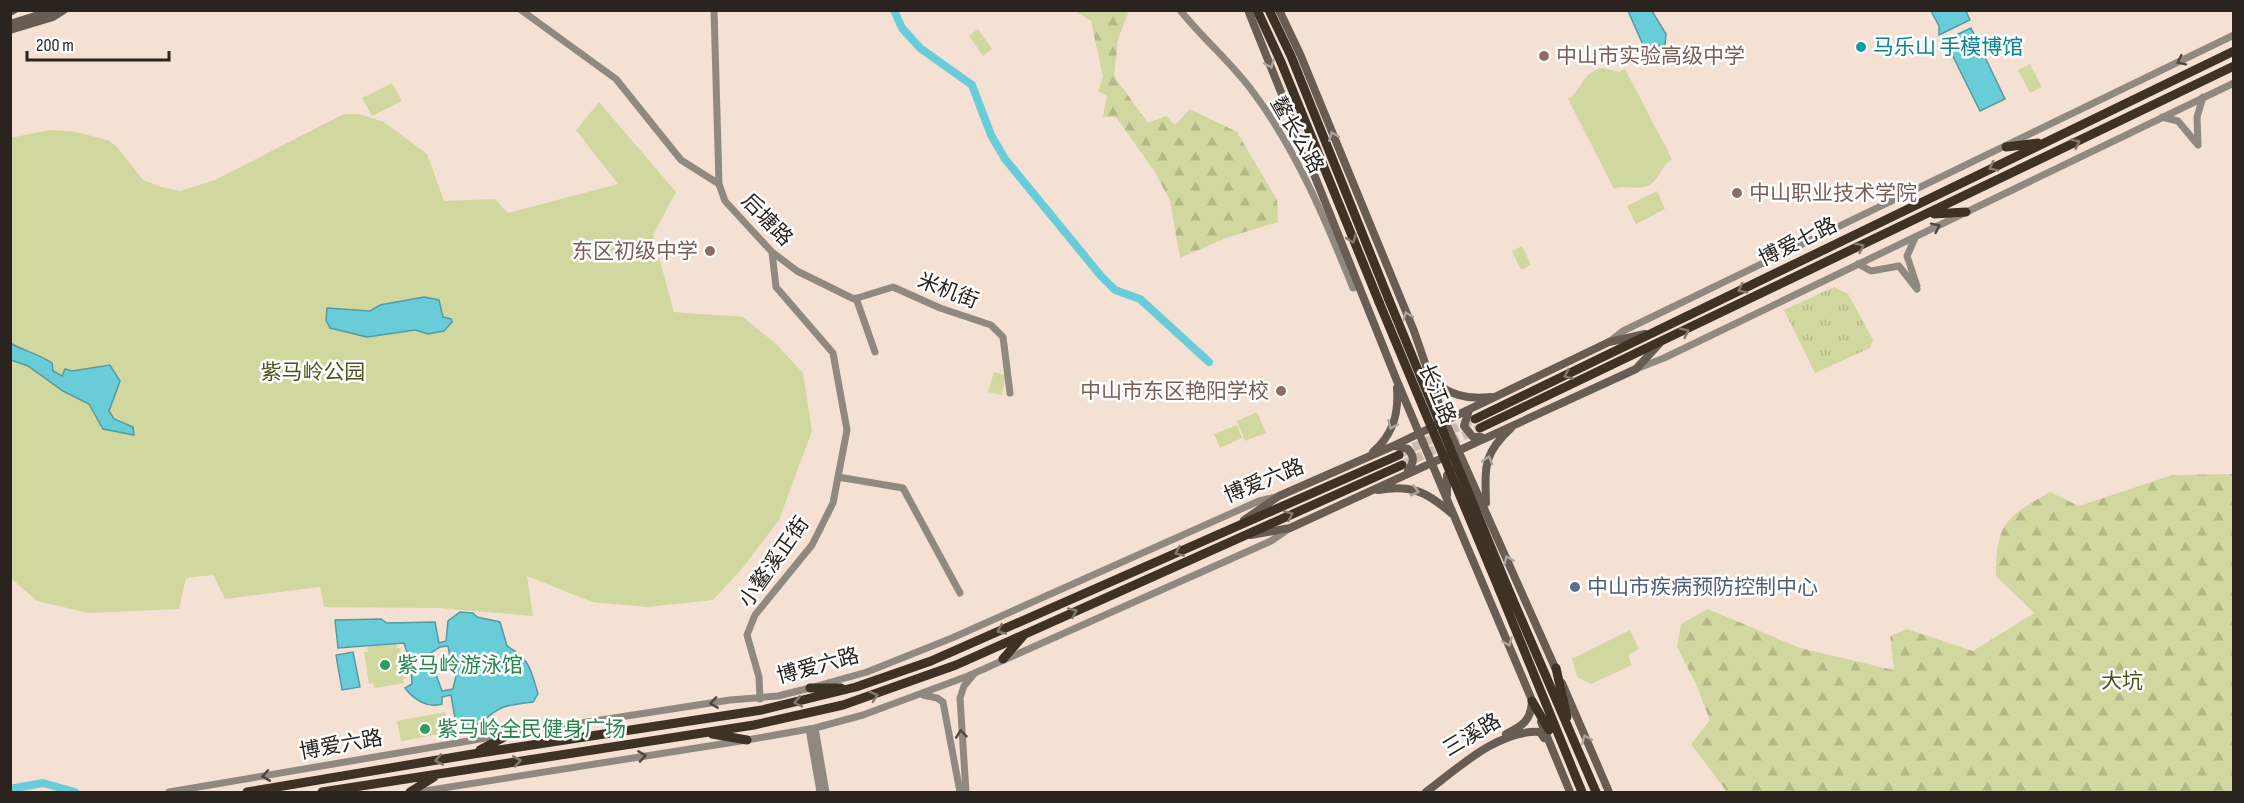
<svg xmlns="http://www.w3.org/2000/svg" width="2244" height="803" font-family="'Sofia Sans Condensed','Noto Sans SC',sans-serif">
<defs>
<pattern id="grass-tufts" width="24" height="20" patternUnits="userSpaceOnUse" patternTransform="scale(1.5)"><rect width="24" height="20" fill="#d0d79f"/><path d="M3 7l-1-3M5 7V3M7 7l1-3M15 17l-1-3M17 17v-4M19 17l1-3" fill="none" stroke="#b3b888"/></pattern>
<pattern id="forest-firs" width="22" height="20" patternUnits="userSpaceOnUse" patternTransform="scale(1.5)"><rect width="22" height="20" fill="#d0d79f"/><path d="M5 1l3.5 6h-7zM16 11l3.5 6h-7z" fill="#b3b888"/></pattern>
</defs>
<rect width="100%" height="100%" fill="#f5e1d4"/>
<path fill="url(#grass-tufts)" d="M1834 287 1848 294 1873 340 1870 348 1815 373 1784 310Z"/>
<path fill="url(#forest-firs)" d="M1075 11H1129L1118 39 1114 76 1148 123 1166 116 1175 125 1190 109 1237 132 1277 200 1278 222 1226 238 1180 258 1170 201 1155 172 1116 117H1103L1107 96 1098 91 1103 77 1091 21Z
M2233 474V792H1727L1691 744 1710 720 1696 684 1677 647 1681 624 1708 609 1800 648 1894 670 1890 636 1907 629 1973 651 2034 613 1996 576C1996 523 2006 517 2050 492L2079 506 2172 475Z"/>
<path fill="#d0d79f" d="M978 29 992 49 983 56 969 36Z
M2030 64 2042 87 2030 93 2018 70Z
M1603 68 1619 72 1625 69 1672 159C1661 165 1661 177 1651 184 1638 192 1626 184 1614 189L1568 99C1583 90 1580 73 1603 68Z
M392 83 402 101 372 116 362 98Z
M599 102 676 192 653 235 674 312 743 317 776 344 803 373 812 431 779 520 741 570 713 600 647 607 592 602 527 576 533 616 439 608 324 607 320 587 225 599 213 575 186 578 179 609 89 613 37 601 11 578 10 138 50 130 71 131 108 140 117 147 143 180 161 187 180 191 215 180 344 114H359L384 122 427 154 444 201 495 199 508 213 618 184 576 130Z
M1657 191 1665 209 1636 224 1627 206Z
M1522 246 1531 265 1521 270 1512 251Z
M994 372 1006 375 1002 395 988 392Z
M1257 412 1266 433 1245 441 1237 421Z
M1237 425 1242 438 1220 448 1214 434Z
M1630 630 1639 649 1628 655 1632 665 1591 684 1577 677 1572 659Z
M396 643 397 648H400L406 678 403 679 404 683 374 688 373 683 369 684 364 652H368L367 647Z
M445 712 450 732 401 741 397 721Z"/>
<path fill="#69cdd9" stroke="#569aa1" stroke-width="1.5" d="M1628 11H1652L1666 34 1665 45 1644 47Z
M1931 11H1966L1970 20 1939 35V26Z
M1971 28 2005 99 1980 111 1945 40Z
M424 297 439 300 443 317 451 319 452 322 444 331 428 334 415 330 367 337 330 328 326 320 327 308 370 311 380 305Z
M10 343C24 351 39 354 52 363L53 371 62 376 65 369 72 371 110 365 120 381 109 411 114 419 133 427 134 435 103 429 89 404 63 391 28 366 11 360Z
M460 612 473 613 477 617 500 622 507 646C530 659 531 670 538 694L533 702C507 705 499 705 480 724H464L455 718 451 695 442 697V704C428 709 413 699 405 688L412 684 411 669 425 665 433 666 442 691 453 689 458 667 450 658 448 646 440 647 425 657 409 659 404 643 338 648 335 620 381 619 387 623 435 622 439 643 446 641 448 621Z
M353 652 360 687 342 690 336 655Z"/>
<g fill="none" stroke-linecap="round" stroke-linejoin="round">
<path stroke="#69cdd9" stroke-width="8" d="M894 10 902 28 920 48 972 85 991 135 1005 159 1101 276 1115 290 1140 299 1209 362
M10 789 43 783 75 792"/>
<path stroke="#ccbbb0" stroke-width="9" stroke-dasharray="9 4.5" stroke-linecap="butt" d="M1401 453 1475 419
M1402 465 1480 428"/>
<path stroke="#908982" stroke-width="7" d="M521 10 616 79 681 160 719 184
M714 10 719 184 725 201 772 252 797 271 854 299 893 287 940 308 991 325 1003 337 1010 393
M1180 10C1203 39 1232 63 1253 92 1297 151 1326 221 1353 288L1359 285
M2162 117 2178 121 2198 145
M2198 145 2197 117 2203 97
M1915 238 1907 256 1917 286
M1858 264 1871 271 1899 266 1917 289
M856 298 875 352
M1609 342 1623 331 2234 35
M1636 369 1664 358 2234 83
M838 477 903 488 960 593
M923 695 937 698 943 702 960 792
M760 699 759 677 747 635 755 615 812 545 833 503 847 430 833 353 776 287 772 252
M815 728 826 792
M809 729 820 792
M169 792 510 734 730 700 778 696 810 688 867 672 952 638 1259 501 1276 497
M418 792 747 740 815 728 863 715 968 676 1271 541 1290 528
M966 792 960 698 964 686 974 674"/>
<path stroke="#675d54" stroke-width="8" d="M1248 10 1397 381 1534 705
M1279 10 1300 54 1414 331 1445 421 1557 672
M10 12 14 10
M10 24 54 10
M10 30 53 17 64 10
M1432 377C1444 395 1470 400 1491 397
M1469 410 1464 426 1473 437H1481
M1395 446 1408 449C1415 457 1414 462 1408 471
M1373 452C1393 435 1399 414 1397 388
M1378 490C1411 484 1427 492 1451 513
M1447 495V475L1452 470
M1486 503C1485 466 1483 454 1511 428
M1244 520 1279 496 1393 446 1609 342 1645 334
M1251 535 1290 528 1636 369 1659 344
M1562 683 1609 792
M1541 722 1570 792
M1506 734C1522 726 1531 721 1532 701
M1426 792C1457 769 1499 729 1540 732L1544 738"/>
<path stroke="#3e3226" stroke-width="9" d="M1257 10 1281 62 1379 302
M1269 10 1291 56 1389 300
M2006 147 2038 143
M1934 214 1966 212
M1475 419 2234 51
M1480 428 2234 66
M1507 586 1596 792
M1499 589 1582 792
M1003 659 1023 636
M1556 668 1567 717
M810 688H841
M1532 701 1549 730
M712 734 747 740
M480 750 510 734
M247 792 473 754 762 710 856 687 931 661 1399 455
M322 792 754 725 843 705 956 665 1402 465
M410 792 434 777"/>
<path stroke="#3e3226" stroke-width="9" d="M1389 300 1507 586
M1379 302 1499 589"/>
</g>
<defs><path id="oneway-chevron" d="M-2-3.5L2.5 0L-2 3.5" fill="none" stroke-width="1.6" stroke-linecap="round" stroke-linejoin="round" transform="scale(1.5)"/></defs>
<g stroke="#4e4741">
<use href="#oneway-chevron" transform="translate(2181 61) rotate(154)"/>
<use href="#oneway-chevron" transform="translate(1936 227) rotate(-26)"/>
<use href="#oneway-chevron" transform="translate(714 703) rotate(171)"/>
<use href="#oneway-chevron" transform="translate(961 734) rotate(-96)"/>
<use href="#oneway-chevron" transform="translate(642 756) rotate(-9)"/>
<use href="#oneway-chevron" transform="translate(266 776) rotate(170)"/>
</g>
<g stroke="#aba6a1">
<use href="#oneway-chevron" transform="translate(1270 64) rotate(67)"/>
<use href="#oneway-chevron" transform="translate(1333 136) rotate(-112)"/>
<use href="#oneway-chevron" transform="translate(1407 316) rotate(-112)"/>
<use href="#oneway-chevron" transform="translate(1392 425) rotate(114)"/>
<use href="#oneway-chevron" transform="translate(1488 460) rotate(-75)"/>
<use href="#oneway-chevron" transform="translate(1415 491) rotate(14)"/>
<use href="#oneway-chevron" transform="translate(1508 560) rotate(-113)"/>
<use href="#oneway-chevron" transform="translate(1508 642) rotate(68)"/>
<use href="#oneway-chevron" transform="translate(1586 739) rotate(-113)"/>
</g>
<g stroke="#827a72">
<use href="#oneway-chevron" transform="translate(2076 143) rotate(-26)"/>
<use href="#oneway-chevron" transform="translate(1993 167) rotate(154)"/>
<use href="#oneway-chevron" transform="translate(1352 239) rotate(69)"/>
<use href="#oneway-chevron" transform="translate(1860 247) rotate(-26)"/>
<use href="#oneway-chevron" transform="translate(1742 289) rotate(154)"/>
<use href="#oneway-chevron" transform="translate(1685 332) rotate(-26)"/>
<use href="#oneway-chevron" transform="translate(1568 375) rotate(155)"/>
<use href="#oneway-chevron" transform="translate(1289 515) rotate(-24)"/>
<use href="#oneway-chevron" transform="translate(1179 552) rotate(156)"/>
<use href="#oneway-chevron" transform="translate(1073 612) rotate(-24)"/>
<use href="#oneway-chevron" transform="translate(1001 630) rotate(156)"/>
<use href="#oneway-chevron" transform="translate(874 696) rotate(-18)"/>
<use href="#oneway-chevron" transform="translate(798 702) rotate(168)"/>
<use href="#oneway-chevron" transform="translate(439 760) rotate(170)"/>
<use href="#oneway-chevron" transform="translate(517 761) rotate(-9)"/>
</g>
<circle fill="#0f9aa8" stroke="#fff" stroke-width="2" cx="1861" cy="47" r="6"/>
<g fill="#8d6e63" stroke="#fff" stroke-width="2">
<circle cx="1544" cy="56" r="6"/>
<circle cx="1737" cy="193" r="6"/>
<circle cx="710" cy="251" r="6"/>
<circle cx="1281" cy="391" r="6"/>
</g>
<circle fill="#5c6f8a" stroke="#fff" stroke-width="2" cx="1575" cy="587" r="6"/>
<g fill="#2e9e5b" stroke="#fff" stroke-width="2">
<circle cx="385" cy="665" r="6"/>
<circle cx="425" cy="729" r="6"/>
</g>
<g text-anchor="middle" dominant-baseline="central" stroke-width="5" stroke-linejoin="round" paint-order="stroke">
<g font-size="21" fill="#0d838f" stroke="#fff" text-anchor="start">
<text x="1873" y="47">马乐山 手模博馆</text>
</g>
<g font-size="21" fill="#785e54" stroke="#fff" text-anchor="start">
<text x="1556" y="56">中山市实验高级中学</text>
<text x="1749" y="193">中山职业技术学院</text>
<text x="698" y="251" text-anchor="end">东区初级中学</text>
<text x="1269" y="391" text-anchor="end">中山市东区艳阳学校</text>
</g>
<g font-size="21" fill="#2a231e" stroke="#fff">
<text transform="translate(1297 135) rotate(60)">鳌长公路</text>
<text transform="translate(767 220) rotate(46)">后塘路</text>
<text transform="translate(1798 242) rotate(-26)">博爱七路</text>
<text transform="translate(948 291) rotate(21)">米机街</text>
<text transform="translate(1437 394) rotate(67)">长江路</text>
<text transform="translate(1264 481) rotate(-22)">博爱六路</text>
<text transform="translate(774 562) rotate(-55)">小鳌溪正街</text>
<text transform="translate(818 666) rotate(-15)">博爱六路</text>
<text transform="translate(1472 735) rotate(-31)">三溪路</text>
<text transform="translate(341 745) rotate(-10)">博爱六路</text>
</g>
<g font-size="21" fill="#4e521d" stroke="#fff">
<text x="313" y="372">紫马岭公园</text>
<text x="2122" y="681">大坑</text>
</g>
<g font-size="21" fill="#4e5e75" stroke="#fff" text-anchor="start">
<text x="1587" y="587">中山市疾病预防控制中心</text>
</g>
<g font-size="21" fill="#27864d" stroke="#fff" text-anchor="start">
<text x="397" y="665">紫马岭游泳馆</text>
<text x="437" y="729">紫马岭全民健身广场</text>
</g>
</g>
<rect width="2244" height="803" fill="none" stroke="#2a231e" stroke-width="24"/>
<path d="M27 51v9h142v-9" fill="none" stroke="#2a231e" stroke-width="3"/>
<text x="36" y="51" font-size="18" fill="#2a231e" stroke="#ffffff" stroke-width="4.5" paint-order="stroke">200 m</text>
</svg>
